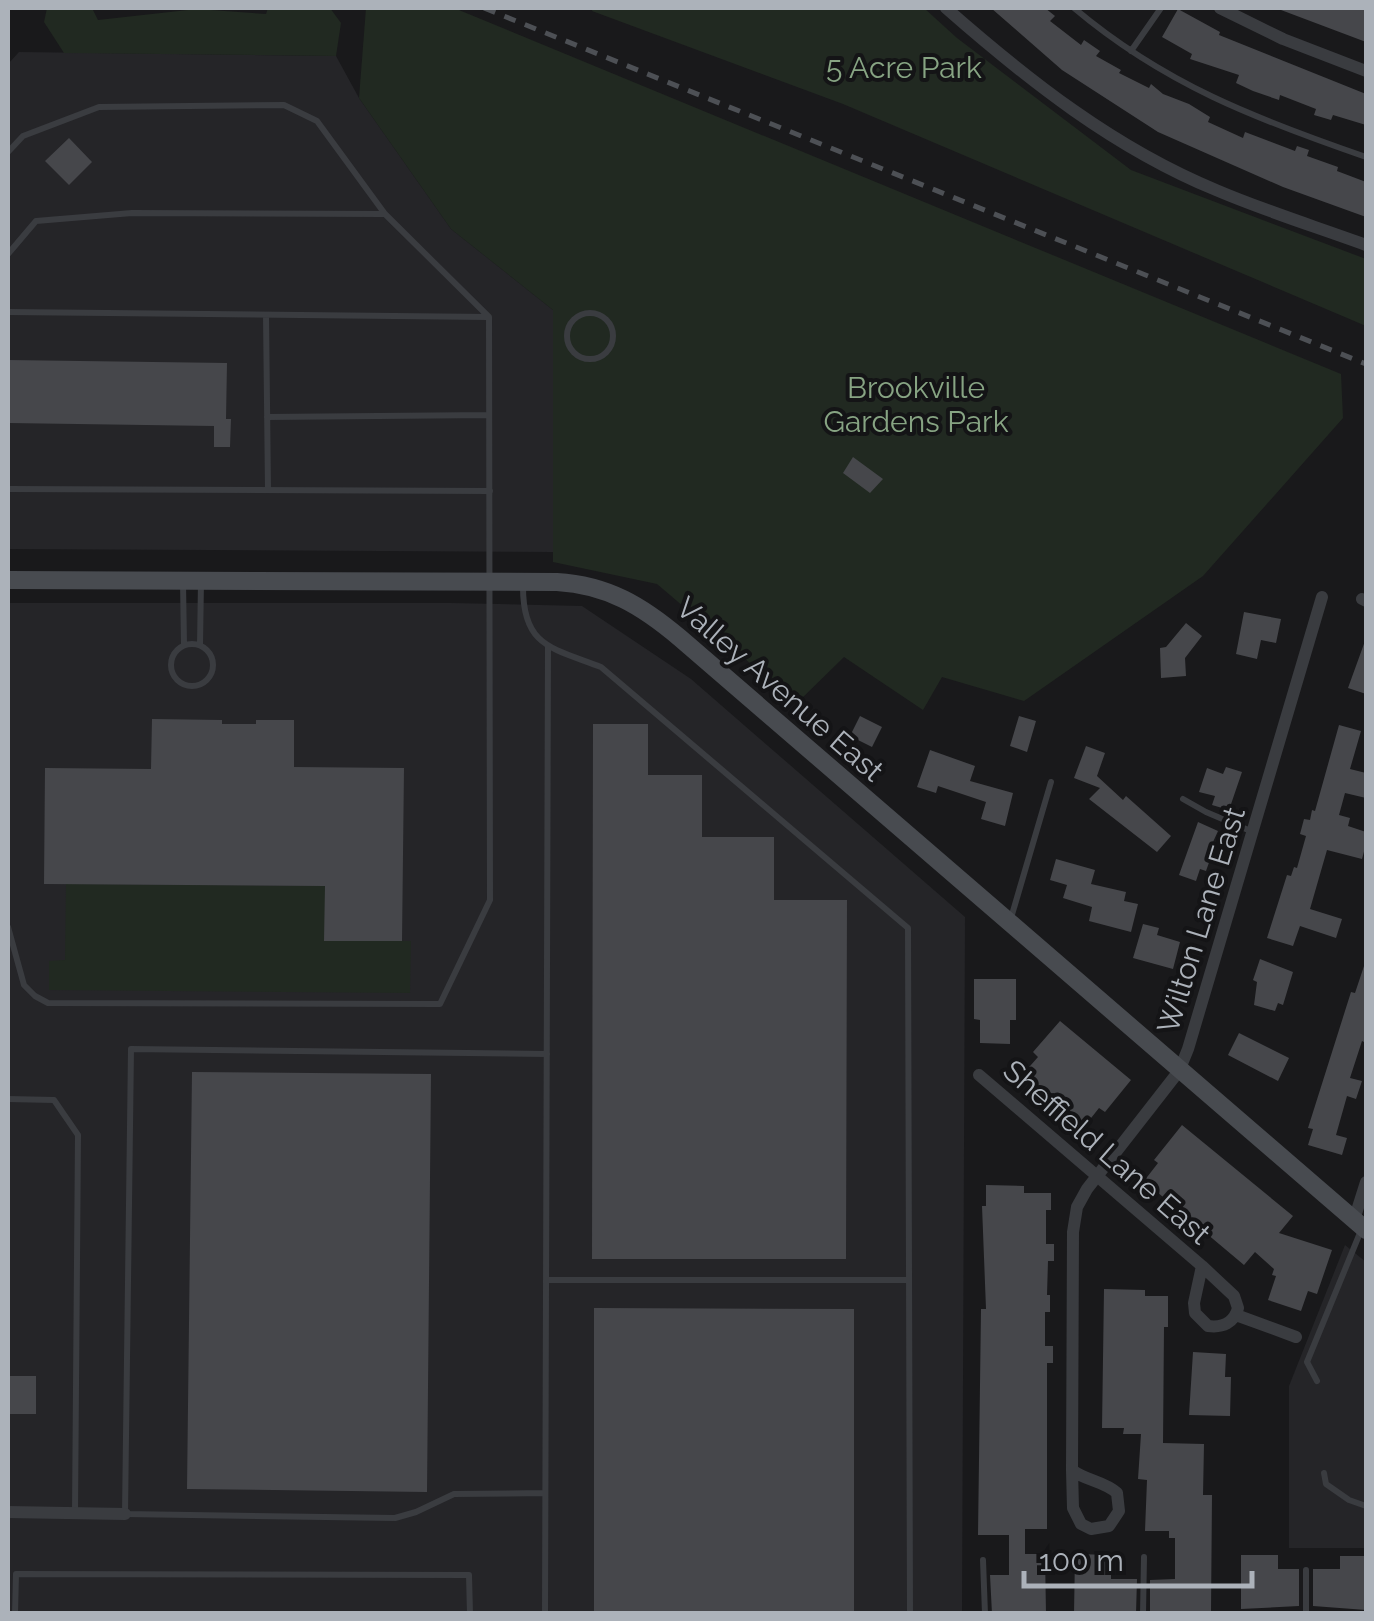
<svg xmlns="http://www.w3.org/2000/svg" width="1374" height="1621" font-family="Raleway,sans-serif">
<rect width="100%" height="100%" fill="#19191b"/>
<path fill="#252528" d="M19 52 336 56 359 98 451 229 553 310V552L8 549V64Z
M8 603H451L582 606 691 679 965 917 962 1613H8Z
M1345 1245 1366 1262V1548H1289V1386Z"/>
<path fill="#212921" d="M47 8H92L98 20 197 9 266 14 268 8H330L341 23 336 56 64 53 44 22Z
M366 8H454L1341 374 1343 418 1203 576 1024 701 942 677 923 710 844 657 797 703 657 584 553 562V310L451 229 359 98Z
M593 8H924L957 38 1131 170 1366 259V326L843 104 592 11Z
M66 884 325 886V940L411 941 410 993 49 990V961L65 960Z"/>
<path fill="#46474b" d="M991 8H1045L1055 16 1050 21 1081 45 1084 40 1100 51 1096 56 1121 70 1119 73 1149 88 1151 84 1163 94 1189 104 1210 117 1208 122 1243 138 1245 132 1295 151 1297 146 1309 150 1307 156 1338 167 1337 171 1366 182V217L1283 187 1158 132 1062 70Z
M1281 8H1366V42L1281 10Z
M1178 9 1220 32 1219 35 1366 94V125L1333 115 1331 120 1314 115 1316 109 1280 95 1279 100 1253 91 1236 83 1239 75 1190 59 1192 54 1162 37Z
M69 138 92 162 69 185 45 161Z
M8 360 227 363 226 419H231L230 447H214V426L8 423Z
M853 457 883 479 870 493 843 473Z
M1244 612 1281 619 1276 643 1261 640 1257 659 1236 654Z
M1186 623 1202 636 1185 658 1186 676 1161 678 1160 648 1166 647Z
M1365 641 1366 642V694L1348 688Z
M860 716 882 727 872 747 850 736Z
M1019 716 1036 721 1027 752 1010 746Z
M152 719 222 720V724H256V720H294V767L404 768 402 941H324L325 886 44 884 45 768 151 769Z
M593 724H648V775H702V837H774V900H847L846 1259H592Z
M1339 725 1361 731 1350 769 1366 773V798L1345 793 1339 815 1350 818 1348 826 1366 832V844L1362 859 1327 850 1310 909 1342 919 1336 938 1300 926 1293 946 1267 938 1287 875 1291 876 1294 867 1297 868 1306 836 1300 834 1304 819 1310 820 1312 810 1315 811Z
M1086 746 1105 753 1097 776 1123 800 1126 796 1171 836 1157 852 1089 799 1100 788 1074 778Z
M930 750 975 766 970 781 1013 793 1005 826 981 819 986 802 938 786 936 793 917 787Z
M1226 767 1242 772 1229 810 1212 805 1215 796 1199 792 1207 768 1223 774Z
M1198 822 1218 831 1208 853 1212 854 1206 871 1200 869 1196 881 1179 875Z
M1056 859 1095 870 1091 884 1126 892 1124 901 1138 904 1131 932 1089 921 1092 907 1063 898 1067 885 1050 880Z
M1143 924 1159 928 1157 935 1180 942 1173 969 1133 958Z
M1260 959 1293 972 1283 1005 1278 1003 1275 1011 1254 1005 1257 982 1253 980Z
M1364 966H1366V1043L1362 1041 1350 1078 1362 1081 1356 1099 1347 1096 1336 1135 1347 1138 1342 1155 1308 1145 1313 1129 1308 1128 1351 992 1355 993Z
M974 979H1016V1020H1010V1044L980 1043V1020L974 1019Z
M1060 1021 1131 1080 1105 1112 1099 1108 1084 1127 1023 1074 1038 1057 1033 1052Z
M1239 1033 1289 1058 1278 1081 1228 1055Z
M192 1072 431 1074 427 1492 187 1489Z
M1182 1125 1293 1216 1279 1233 1332 1250 1317 1294 1308 1291 1301 1311 1268 1300 1276 1276 1272 1275 1274 1269 1255 1252 1244 1265 1144 1181 1158 1163 1154 1160Z
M986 1185 1024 1186V1193H1051V1210H1046V1244H1054V1261H1048L1047 1295H1050V1312H1045V1346H1053V1363H1047V1529H1025V1554H1045L1046 1614H992L990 1575H1009V1535H978L981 1309H986L982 1206H986Z
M1104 1289 1145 1290V1296H1168V1327H1164L1163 1443 1204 1444 1203 1495H1212L1211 1614H1150V1580L1175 1579V1538H1169V1531H1145L1147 1480 1138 1479 1141 1434H1123L1124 1428H1102Z
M594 1308 854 1309V1614H594Z
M1193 1352 1226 1354 1225 1377H1231L1230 1416 1189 1415Z
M8 1376H36V1414H8Z
M1075 1554 1111 1555V1579H1137L1136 1614H1074Z
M1241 1555H1278V1569H1299V1606L1241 1609Z
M1340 1556H1366V1610L1313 1606V1569H1340Z"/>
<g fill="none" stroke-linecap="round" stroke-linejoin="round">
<path stroke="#3a3c40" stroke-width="6" d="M1074 8C1164 84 1256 119 1366 157
M1131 51 1161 8
M8 152 23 136 99 107 284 105 317 121 385 214 489 317 490 900 440 1004 48 1003 35 996 24 985 8 927
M8 254 36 221 132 213 383 214
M8 312 488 317
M567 336a23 23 0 1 1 46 0a23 23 0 1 1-46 0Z
M266 315 268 490
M267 417 489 415
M8 489 490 491
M183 582 184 645
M523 587C523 647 552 648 601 667L908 928 910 1614
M171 665a21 21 0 1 1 42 0a21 21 0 1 1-42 0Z
M200 645 201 581
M1183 799 1206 812 1253 832
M1011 918 1051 782
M8 1099 54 1100 78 1135 75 1512
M546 1280H908
M1317 1381 1307 1362 1362 1228
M1324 1473 1326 1484 1349 1500 1366 1506
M545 1493 454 1494 416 1512 395 1518 125 1514 131 1049 547 1054
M983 1560 985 1614
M1306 1570V1614
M15 1614 16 1574 469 1575 470 1614
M545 1614 548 646
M1143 1614 1144 1557"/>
<path stroke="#3a3c40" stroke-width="12" d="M946 8C1028 80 1114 148 1216 190 1265 211 1317 227 1366 245
M1220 8 1283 39 1366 71
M1362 599 1366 601
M979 1075 1202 1266 1234 1296 1238 1308C1234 1323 1223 1328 1208 1326L1195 1313 1194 1303 1202 1266
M1354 1220 1366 1182
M1236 1315 1296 1337
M1072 1470C1086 1481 1104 1481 1117 1493L1119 1511 1109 1526 1091 1529 1081 1524 1073 1508 1072 1470 1073 1232 1077 1207 1087 1189 1179 1071 1188 1049 1322 597
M8 1512 125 1514"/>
<path stroke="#484b50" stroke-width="18" d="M8 580 557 582C608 585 642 606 680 638L1366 1230"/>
<path stroke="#4d5055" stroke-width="5" stroke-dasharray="12 10" stroke-linecap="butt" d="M484 8 1366 364"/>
</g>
<g text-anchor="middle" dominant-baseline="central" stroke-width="8" stroke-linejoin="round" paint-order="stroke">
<g font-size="30" fill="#87a483" stroke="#141416">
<text x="904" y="67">5 Acre Park</text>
<text x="916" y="387">Brookville<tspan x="916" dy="34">Gardens Park</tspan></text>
</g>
<g font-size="30" fill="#acb2ba" stroke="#141416">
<text transform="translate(780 689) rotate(41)">Valley Avenue East</text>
<text transform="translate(1201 920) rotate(-73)">Wilton Lane East</text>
<text transform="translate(1107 1152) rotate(41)">Sheffield Lane East</text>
</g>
</g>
<rect width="1374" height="1621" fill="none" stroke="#acb2ba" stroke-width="20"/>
<path d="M1024 1571v15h228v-15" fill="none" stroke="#acb2ba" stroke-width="5"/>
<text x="1039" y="1571" font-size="30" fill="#acb2ba" stroke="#141416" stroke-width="8" paint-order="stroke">100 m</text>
</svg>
